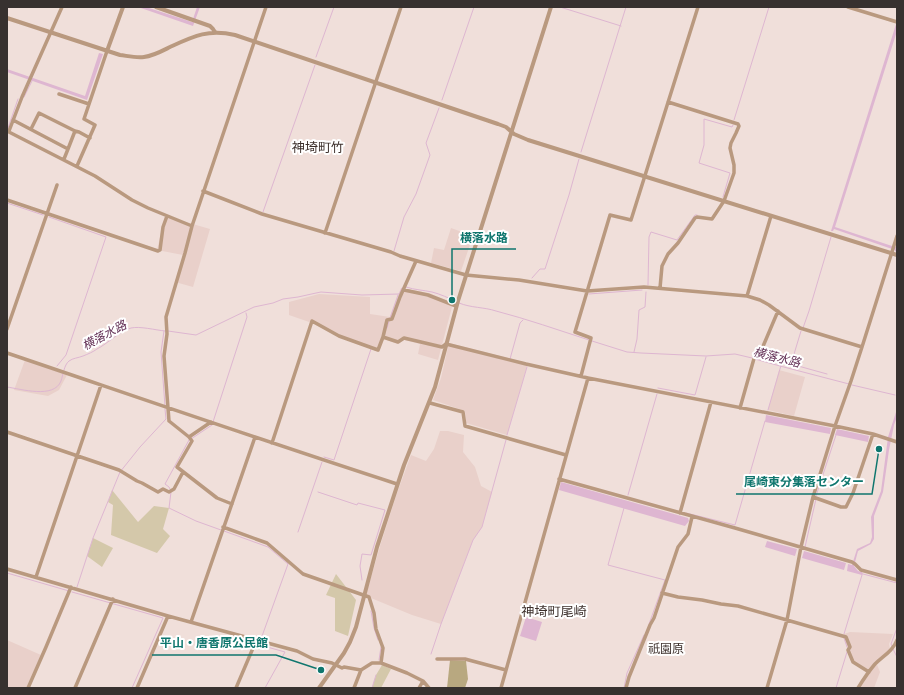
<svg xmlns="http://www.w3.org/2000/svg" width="904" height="695" font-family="Mulish,'Noto Sans JP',sans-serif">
<rect width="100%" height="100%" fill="#f0dfda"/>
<path fill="#e9d0ca" d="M165 216 210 229 193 287 175 282 183 255 157 250Z
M451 228 473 236 461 271 431 263 434 248 444 250Z
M401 288 429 293 453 303 438 360 418 354 420 344 404 340 398 344 384 339 379 352 339 337 312 323 289 315V302L319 294 370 297V314L390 317Z
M449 343 528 363 507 435 466 423 465 411 433 400 441 378Z
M25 360 67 375 59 390 48 396 14 390Z
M779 370 805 377 794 416 768 410Z
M440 431H448L464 435 463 452 475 467 481 486 492 492 482 527 473 540 441 624 412 615 371 598 366 595 380 546 396 496 411 455 426 461 434 449Z
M850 632 893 634 889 644 890 649 876 662 880 672 874 688H857L866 672 852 662 844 638V634Z
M7 640 41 655 26 688H7Z"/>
<path fill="#d4c8aa" d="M112 490 138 522 154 506 169 508 163 529 170 536 157 553 111 535 113 505 108 502Z
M93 538 113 548 102 567 87 556Z
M336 574 356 600 348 636 335 631V598L326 595Z
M382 665 391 669 381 688H372L376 675Z"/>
<path fill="#b8a880" d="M450 660 466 661 468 679 465 688H447Z"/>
<path fill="#deb6d1" d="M138 7H146L192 22 197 7H200L193 26Z
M897 21V31L835 227 895 247 897 246V252L895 251V250L834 229 833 231H831Z
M99 53 103 54 87 100 7 72V69L85 96Z
M897 409V417L894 425 889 450 883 492 874 516V539L871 544 858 551 854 566 858 571 862 572 863 574 862 575 847 571 848 564 852 565 857 549 870 543 872 537 871 517 881 491 888 437Z
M766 415 831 428 830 434 765 422Z
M837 429 869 436 868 442 835 435Z
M561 482 688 518 689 521 685 526 559 490Z
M767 541 797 549 795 556 765 547Z
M804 551 846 563 844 570 802 558Z
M526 617 542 622 536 641 520 636Z"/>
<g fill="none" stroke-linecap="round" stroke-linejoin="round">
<path stroke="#deb6d1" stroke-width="1" d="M560 7 621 26
M316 57 334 7
M24 97 32 81
M442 100 474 7
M734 120 769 7
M7 128H8L18 99
M581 152 626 7
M723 197 730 173 699 163 704 145V119L732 127 733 125
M7 203 43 215
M263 212 315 65
M49 217 106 237 66 355 57 366
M394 251 404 217 416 194 430 155 426 143 439 108
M532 278 540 269H545L569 195 579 159
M648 285 649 237 651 232 677 240 695 215H697
M406 287C415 290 423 290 432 292 440 294 449 298 457 302
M589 294 642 290
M459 303C471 308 484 307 496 311 527 319 558 330 589 340
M390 318 398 295
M387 328 389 321
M803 328 809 311 831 237
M164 331 161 352 165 406
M168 331 196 335 254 307 273 303 283 299 298 297 316 293 321 292 362 295 399 294 402 288
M592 341 627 352 641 353 706 356 735 354 752 358
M634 352 637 339 639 310 645 307 646 292
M760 355 782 362
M510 359 520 323 523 320
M755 359 780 366 849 384
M791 364 827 374
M852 385 895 395
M7 387C21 389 54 399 61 381 63 375 64 365 69 361 73 358 78 358 83 356 88 354 93 352 97 349 107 344 120 331 131 328 140 326 155 330 165 331
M658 388 695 395 706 357
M768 410 782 362 791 364 801 331
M213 422 247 317 246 313
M507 435 527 367
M191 439 212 425
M324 457 334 460 371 349
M170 489 169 487 165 484 189 440
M171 492 169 508 196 521 221 530
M318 492 357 505 358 503 385 510 371 555 362 554 360 566 362 580
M628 495 657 394
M816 496 836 435
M624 508 608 565 665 580 649 624
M686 513 735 525 765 421
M224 531 268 547 288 564 261 639
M298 532 322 462
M805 547 816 499
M7 573 69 591
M863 574 897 583
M77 587 93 538 120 472 140 447 166 419 165 409
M72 592 163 618 132 688
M371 611 374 628 378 640
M844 634 862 575
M844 638 847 647
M260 645 285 652 265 688
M892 646 891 644 897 628
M893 649 897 657
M431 654 441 624 473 540 482 527 506 440
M379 660 381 647
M372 688 376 675
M624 688 627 673 644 635
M836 688 847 652"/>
<path stroke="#b9997f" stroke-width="3.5" d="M848 7 897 22
M59 94 89 104
M13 120 68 149 64 159
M31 129 39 113 75 131 79 132 90 138
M7 131 95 176 132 200 148 208 192 226
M9 131 22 97 62 7
M68 149 75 131
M77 166 95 125 84 119 107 51
M203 191 262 214 391 252 400 256 466 275 519 280 587 291 644 287 747 296 760 300 769 305 800 328 862 347
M7 200 158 251 160 250 163 227 167 216
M325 233 401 7
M660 288 662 266 668 254 678 243 695 218 697 217 712 219 724 201 734 173V165L730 148 731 143 736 133 739 126 738 124 668 102
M404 290 428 295 456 306
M747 296 771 216
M7 329 57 185
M383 337 387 320 392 319 400 297 416 261
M7 353C137 397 267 442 397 484
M581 376 591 338 575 332 610 215 631 220 698 7
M430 403 463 412 465 426 566 455
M740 408 755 355 761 351 778 311
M7 432 119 470 137 481 142 483 158 492 163 489 169 492 174 489 183 472
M189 437 211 422
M272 443 312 321 339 336 378 350 383 337 398 342 404 338 442 347 446 344 526 364 588 378 835 426 873 434 897 442
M559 479 735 528 852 562 855 564 861 570 897 580
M813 497 841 507H846L853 493 873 434
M232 504 217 498 177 467 192 441 189 437 169 421 164 356 167 334 166 317 185 253 192 226 266 7
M680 513 711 402
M223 527 267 543 303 574 369 597 374 613 376 629 383 648 381 663
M7 569 168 616 297 651 313 659 332 663 342 668 344 667 361 670 372 663H381L407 673 423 681 429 688
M36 577 77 456 101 385
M662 593 678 597 702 600 721 604 738 606 846 637 850 647 848 650 853 662 869 672
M191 622 255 437
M437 659H465L506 670
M28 688 46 647 71 587
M75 688 113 599
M137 688 168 616
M236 688 256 641
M354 688 361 670
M419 688 423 681
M501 688 588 378
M626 688 629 677 650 625 654 618 678 547 688 534 692 517
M767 688 787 620 801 547 813 497 835 426 851 381 862 347 897 236
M858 688C863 680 869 671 875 664 883 656 893 651 897 640"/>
<path stroke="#b9997f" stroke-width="4" d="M156 7 210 26 213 29 215 32
M7 18 120 55C128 56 136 58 144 57 153 56 162 51 170 47 194 36 208 29 235 35L498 124 506 127 514 134 528 140 897 255
M107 51 123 7
M319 688 344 653 350 642 356 627 377 547 404 465 435 387 458 301 551 7"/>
</g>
<g text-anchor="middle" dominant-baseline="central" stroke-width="4" stroke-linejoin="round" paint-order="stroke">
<g font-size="12" font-style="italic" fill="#633156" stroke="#fff">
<text transform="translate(104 335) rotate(-28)">横落水路</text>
<text transform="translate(777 357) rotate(14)">横落水路</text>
</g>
<g font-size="12" fill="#3d302c" stroke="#fff">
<text x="666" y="648">祇園原</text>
</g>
<g font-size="13" fill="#3d302c" stroke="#fff">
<text x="318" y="147">神埼町竹</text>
<text x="554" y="611">神埼町尾崎</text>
</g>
</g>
<path fill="none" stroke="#0f766e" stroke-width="1.5" d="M452 300L452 249H516M879 449L872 494H736M321 670L276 655H152"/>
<g fill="#0f766e" stroke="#fff" stroke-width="1.5">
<circle cx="452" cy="300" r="4"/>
<circle cx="879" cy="449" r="4"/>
<circle cx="321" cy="670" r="4"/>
</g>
<g font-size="12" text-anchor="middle" font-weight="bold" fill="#0f766e" stroke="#fff" stroke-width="4" stroke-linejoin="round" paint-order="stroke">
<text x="484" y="242">横落水路</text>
<text x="804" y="486">尾崎東分集落センター</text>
<text x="214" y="647">平山・唐香原公民館</text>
</g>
<rect width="904" height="695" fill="none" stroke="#37312f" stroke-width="16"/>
</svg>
